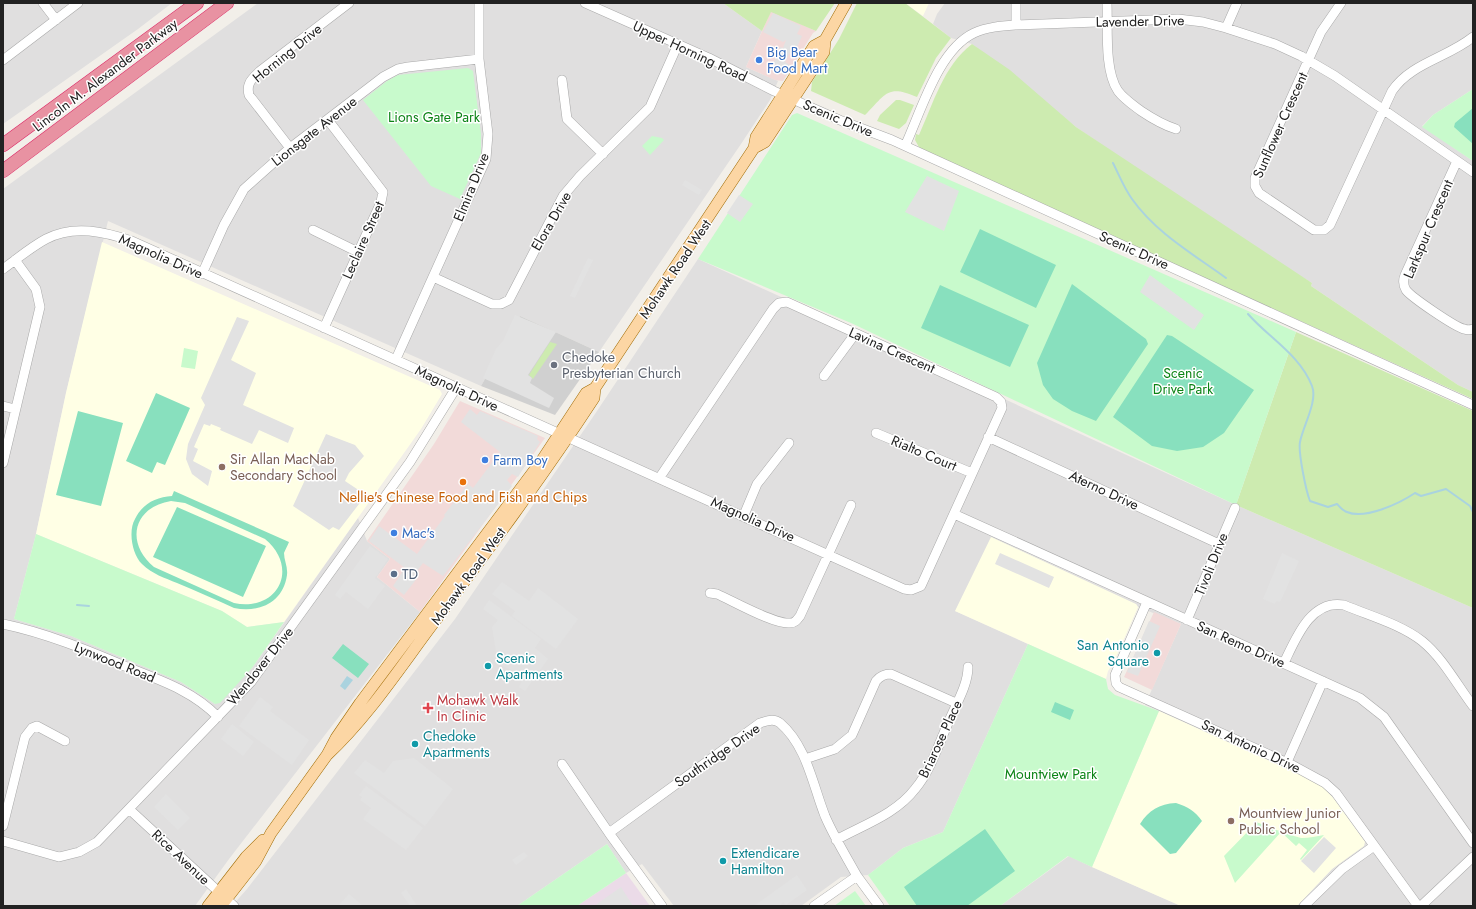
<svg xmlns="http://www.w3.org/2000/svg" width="1476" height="909" font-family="Jost,sans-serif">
<rect width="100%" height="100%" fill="#f2efe9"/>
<path fill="#e0dfdf" d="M3 3H172L138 29 3 124Z
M258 3H723L762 31 746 67 778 81 770 100 741 144 599 352 520 316 481 386 108 221 66 393 36 534 14 619 71 636 181 682 215 704 252 668 358 518 367 541 390 559 377 577 420 612 229 859 195 906H3V189Z
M945 3H1473V89L1433 115 1422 126 1473 161V392L1458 385 1311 286 1312 283 1146 182 1101 144 1076 127 972 44 951 38 933 24 937 14Z
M698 259 1236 505 1473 608V906H1297L1332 869 1365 842 1334 799 1324 788 1312 780 1145 705 1181 624 1138 607 1136 604 955 611 1028 644 943 832 903 848 868 875 841 877 801 906H674L642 864 626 873 607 844 517 906H232L247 889 455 619 597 411Z
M1069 856 1092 867 1181 906H1000Z"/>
<path fill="#f2dad9" d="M771 11 816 31 813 33 783 81 775 80 746 67Z
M460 401 545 438 420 612 377 577 390 559 367 541 434 444Z
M1154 612 1181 624 1152 690 1124 677Z"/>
<path fill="#ebdbe8" d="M626 873 650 906H577Z"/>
<path fill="#ffffe5" d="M905 3H929L923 16Z
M102 242 440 390 442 394 421 429 284 622 247 627 222 611 36 534 66 393Z
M991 537 1136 604 1138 607 1113 664 1108 671 1106 679 955 611Z
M1159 711 1312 780 1324 788 1334 799 1365 842 1364 846 1332 869 1297 906H1181L1092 867Z"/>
<path fill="#d0d0d0" d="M520 316 599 352 555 415 481 386Z"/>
<path fill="#cdebb0" d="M723 3H835L816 31 771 12 762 31Z
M857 3H905L951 38 936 58 917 97C887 84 886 94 865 115L811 91 812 82 839 39Z
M972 44 1010 70 1076 127 1312 283 1311 286 1458 385 1473 392V399L920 149 915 140 916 134 919 135C933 104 944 65 972 44Z
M896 100H900L914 105 906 123 899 129 877 121 880 115Z
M1296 332 1473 411V608L1236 505Z
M550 342 557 344 533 379 529 375Z"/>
<path fill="#c8facc" d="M468 68 473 71 481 134V153L460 199 431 186 363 100 387 81 398 75Z
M1473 89V161L1422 127 1433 115Z
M797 113 1296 332 1236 505 851 323 698 259 792 115Z
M652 136 662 138 664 140 650 155 642 146Z
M184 348 198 351 195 369 181 367Z
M36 534 222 611 247 627 284 622 252 668 220 703 215 704 181 682 71 636 14 619Z
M1028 644 1106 679 1108 689 1115 695 1159 711 1092 867 1068 856 1000 906H890L868 875 903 848 943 832Z
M1257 822C1259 824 1298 838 1302 838 1309 838 1317 836 1324 835L1301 860 1300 859 1307 850 1299 843 1296 846 1281 832 1235 883 1224 856Z
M607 844 626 873 577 906H517Z
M855 891 866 906H834Z"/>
<path fill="#88e0be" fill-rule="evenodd" d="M1473 108V144L1454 127 1455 123Z
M980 229 1056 265 1036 308 960 272Z
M1072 284 1146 339 1148 344 1096 421 1072 411 1053 399 1043 385 1037 363Z
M940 285 1029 325 1010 367 921 328Z
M1167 335 1172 336 1254 390 1224 433 1203 447 1177 451 1152 446 1113 417Z
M156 393 190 408 165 465 157 462 152 473 126 461Z
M78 411 123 423 101 506 56 495Z
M174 491 289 542C288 545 285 550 284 553 284 560 288 567 287 575 283 603 259 613 234 608 215 599 196 591 177 583 165 578 152 574 142 564 132 554 128 531 135 519 142 504 156 497 172 496ZM171 501 185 503 265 539C300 568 278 612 234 603L154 567C125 543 133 507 171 501Z
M177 507 266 546 243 597 153 557Z
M343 644 369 664 358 678 332 658Z
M1055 702 1074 710 1070 720 1051 712Z
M1176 803C1188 807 1195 811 1202 821L1176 853 1170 854 1140 824C1149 810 1159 804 1176 803Z
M985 829 1015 871 967 906H917L904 887Z"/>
<path fill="#e2e2e2" d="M773 13 801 26 797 34 802 36 794 54 790 52 785 62 790 65 785 75 774 70 776 65 773 64 780 47 783 48 786 40 783 42 763 32Z
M927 176 959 191 944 231 905 212Z
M685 180 702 190 699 195 682 185Z
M739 195 753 204 740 222 727 213Z
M588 258 593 260 575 298 570 296Z
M1150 275 1204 315 1194 330 1140 292Z
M515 315 556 332 528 375 532 378 530 383 554 398 549 408 483 378 496 349 503 341Z
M237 317 249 321 231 360 256 373 243 405 294 428 288 443 259 430 252 444 220 430 221 428 211 424 210 426 204 424 194 447 198 449 193 461 212 471 208 486 192 474 186 459 188 444 205 405 201 398Z
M470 409 477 415 480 411 538 436 537 439 540 442 518 477 512 474 507 480 512 486 443 576 423 563 414 575 418 577 404 595 393 586 405 568 369 541 379 526 417 554 445 516 444 515 468 484 473 488 500 452 461 422Z
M326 434 355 445 364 456 349 473 345 481 366 495 339 530 333 527 329 530 293 506Z
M370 546 388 559 375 578 385 586 368 609 346 592 340 599 335 595Z
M1000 553 1054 577 1049 588 995 564Z
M1282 553 1299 561 1280 602 1276 601 1275 604 1263 599Z
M502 582 529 601 538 588 578 619 556 649 512 616 515 611 492 594Z
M489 600 541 639 535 648 548 659 525 691 519 687 524 676 498 664 492 627 498 620 483 609Z
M1149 621 1160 626 1138 676 1127 672Z
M260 697 273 707 270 711 309 740 292 765 239 726Z
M232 724 254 742 243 756 221 739Z
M414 758 453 789 425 826 354 773 365 760 384 773 393 761Z
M366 786 423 828 406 850 363 819 371 808 360 800 362 797 359 795Z
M166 794 190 818 178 830 154 807Z
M1324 837 1336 848 1314 873 1301 861Z
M524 852 528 856 516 865 512 860Z
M797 875 807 890 786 905 783 902 780 906H754Z
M621 887 633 906H594Z
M406 889 417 906H410L401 893Z
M349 894 363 906H338Z"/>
<path fill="#aad3df" d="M347 676 353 680 345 690 340 686Z"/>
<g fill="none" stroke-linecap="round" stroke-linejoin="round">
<path stroke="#aad3df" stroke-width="2" d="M1113 163C1119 175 1124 188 1132 199 1156 233 1193 254 1226 278
M1248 314C1269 338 1300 355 1312 386 1318 401 1303 426 1300 442 1298 452 1306 491 1310 501L1328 507 1337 504C1340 507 1343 511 1347 512 1365 520 1400 503 1415 493L1421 496 1446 489 1470 506 1473 512
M77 605 89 606"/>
<g stroke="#a9a9a9" stroke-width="10">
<path id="minor" d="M43 3 56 20
M585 3 709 58 774 91 842 121 892 140 1473 405
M1016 3V25
M1107 3C1108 27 1104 71 1118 91 1124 99 1133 105 1141 111 1153 119 1163 125 1176 129
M1341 3 1321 32 1255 178V186L1259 193 1314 230H1324L1330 225 1392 91C1411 63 1447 58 1473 37
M1226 28 1237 3
M3 60 78 3
M562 80 567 119 603 154
M905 146C921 112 938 50 974 33 987 27 1002 26 1016 25L1178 19 1203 22 1226 28 1275 44 1301 56 1335 76 1473 172
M290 148 249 95C246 83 252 79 260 71L349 3
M1457 161 1405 275C1403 280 1403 285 1406 290 1411 297 1455 327 1464 329 1467 330 1470 330 1473 329
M313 230 358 252
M3 269C17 259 31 247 46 239 74 224 105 232 132 241L904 589 911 590 921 586 1002 408 1001 402 996 397 787 302 779 303 773 309 660 477
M202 274 224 225 244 189 290 148 383 77 398 69 408 67 479 59
M433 277 492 304H501L509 300 563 196 580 176 650 107 678 44
M324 328 381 202 383 192 328 120
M396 359 486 159 488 134 479 59V3
M824 376 855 334
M3 406 15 409
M876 433 972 473
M988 437 1219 544
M3 463 40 307 36 289 15 260
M954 514 1360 698 1384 717 1473 843
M744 515 757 484 789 443
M710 593 717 594C733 601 775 625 790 623 795 623 797 620 800 616L851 505
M1147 602 1115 675 1116 683 1119 687 1292 765 1325 783 1336 793 1418 906
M1187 620 1235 508
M3 624C46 633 87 650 127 667 160 680 193 691 218 717
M1284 663C1296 638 1311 599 1344 605 1370 616 1400 624 1422 641 1443 658 1457 685 1473 706
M805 759 835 749 852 735 876 681C880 676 884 674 891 674L956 703
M1287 762 1323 681
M562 764 609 833
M129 809 234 906
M3 826 25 737 32 728 37 726 65 741
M836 840C863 825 896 814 915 789 931 770 939 743 949 721 956 704 968 685 968 667
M3 841 59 857 79 852 97 842 251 682 410 462 456 388
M662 906 609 833 760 723C767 721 774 718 780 723 807 746 813 786 825 816 834 837 846 856 857 876
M814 906 857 876 879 906
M1304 906 1342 869 1374 846
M1421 906 1473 857"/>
</g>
<g stroke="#a06b00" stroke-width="12">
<path id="major" d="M754 148 765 142 824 52 825 40 846 3
M327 755C367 718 399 669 432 625 488 550 543 476 594 398L595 388 754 148 756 137 814 46 825 40
M208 906 246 857 263 840
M221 906 256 861 271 833 327 755 336 738 360 703 542 460 586 393 595 388"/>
</g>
<g stroke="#dc2a67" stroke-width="14">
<path id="highway" d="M3 145 197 3
M3 171 227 3"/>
</g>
<use href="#minor" stroke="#fff" stroke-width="9"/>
<use href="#major" stroke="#fcd6a4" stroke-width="11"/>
<use href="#highway" stroke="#e892a2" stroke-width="13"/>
</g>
<g fill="#3f7fe0" stroke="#fff" stroke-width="1.5">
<circle cx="759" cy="60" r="4"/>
<circle cx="485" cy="460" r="4"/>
<circle cx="394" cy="533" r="4"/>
</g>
<circle fill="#6b7280" stroke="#fff" stroke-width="1.5" cx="554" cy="365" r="4"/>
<g fill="#8d6e63" stroke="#fff" stroke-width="1.5">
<circle cx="222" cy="467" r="4"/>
<circle cx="1231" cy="821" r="4"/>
</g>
<circle fill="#e8710a" stroke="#fff" stroke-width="1.5" cx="463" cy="482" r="4"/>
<circle fill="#5c6f8a" stroke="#fff" stroke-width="1.5" cx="394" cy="574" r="4"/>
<g fill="#0f9aa8" stroke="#fff" stroke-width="1.5">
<circle cx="1157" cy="653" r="4"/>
<circle cx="488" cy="666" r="4"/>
<circle cx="415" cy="744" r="4"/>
<circle cx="723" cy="861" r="4"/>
</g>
<path fill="#e0444e" stroke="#fff" stroke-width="1.5" d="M426 702h4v4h4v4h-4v4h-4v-4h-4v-4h4z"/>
<g text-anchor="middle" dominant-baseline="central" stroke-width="3" stroke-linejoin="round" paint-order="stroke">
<g font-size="14" fill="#222" stroke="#fff">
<text transform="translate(1140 21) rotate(-1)">Lavender Drive</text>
<text transform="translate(690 51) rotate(25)">Upper Horning Road</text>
<text transform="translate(287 53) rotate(-39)">Horning Drive</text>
<text transform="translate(105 75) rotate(-37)">Lincoln M. Alexander Parkway</text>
<text transform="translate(838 118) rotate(23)">Scenic Drive</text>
<text transform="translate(1280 125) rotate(-66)">Sunflower Crescent</text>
<text transform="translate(314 131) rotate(-38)">Lionsgate Avenue</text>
<text transform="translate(471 187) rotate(-68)">Elmira Drive</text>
<text transform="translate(551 221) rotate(-60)">Elora Drive</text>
<text transform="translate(1428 229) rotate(-67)">Larkspur Crescent</text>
<text transform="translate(363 240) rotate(-66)">Leclaire Street</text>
<text transform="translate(1134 250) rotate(24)">Scenic Drive</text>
<text transform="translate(161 256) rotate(24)">Magnolia Drive</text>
<text transform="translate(675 269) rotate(-56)">Mohawk Road West</text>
<text transform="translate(892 350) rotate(24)">Lavina Crescent</text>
<text transform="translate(457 388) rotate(25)">Magnolia Drive</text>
<text transform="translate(924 453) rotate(23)">Rialto Court</text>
<text transform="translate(1104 490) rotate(25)">Aterno Drive</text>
<text transform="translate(753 519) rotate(24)">Magnolia Drive</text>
<text transform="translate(1211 564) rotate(-68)">Tivoli Drive</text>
<text transform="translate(468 576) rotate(-54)">Mohawk Road West</text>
<text transform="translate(1241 644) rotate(24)">San Remo Drive</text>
<text transform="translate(115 662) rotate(22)">Lynwood Road</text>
<text transform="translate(260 666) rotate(-51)">Wendover Drive</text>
<text transform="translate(940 739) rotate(-65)">Briarose Place</text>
<text transform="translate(1251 746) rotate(25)">San Antonio Drive</text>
<text transform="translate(717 755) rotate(-35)">Southridge Drive</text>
<text transform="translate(181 857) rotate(43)">Rice Avenue</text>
</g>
<g font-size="14" fill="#366cbe" stroke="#fff" text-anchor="start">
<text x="767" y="52">Big Bear<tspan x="767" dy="16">Food Mart</tspan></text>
<text x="493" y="460">Farm Boy</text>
<text x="402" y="533">Mac's</text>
</g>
<g font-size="14" fill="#0c8416" stroke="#fff">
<text x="434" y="117">Lions Gate Park</text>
<text x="1183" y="373">Scenic<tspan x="1183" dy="16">Drive Park</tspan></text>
<text x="1051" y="774">Mountview Park</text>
</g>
<g font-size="14" fill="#5b616d" stroke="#fff" text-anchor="start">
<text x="562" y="357">Chedoke<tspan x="562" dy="16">Presbyterian Church</tspan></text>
</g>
<g font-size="14" fill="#785e54" stroke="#fff" text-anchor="start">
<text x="230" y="459">Sir Allan MacNab<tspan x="230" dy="16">Secondary School</tspan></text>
<text x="1239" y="813">Mountview Junior<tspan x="1239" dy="16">Public School</tspan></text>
</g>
<g font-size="14" fill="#c56008" stroke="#fff">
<text x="463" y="497">Nellie's Chinese Food and Fish and Chips</text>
</g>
<g font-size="14" fill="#4e5e75" stroke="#fff" text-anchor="start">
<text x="402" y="574">TD</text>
</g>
<g font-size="14" fill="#0d838f" stroke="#fff" text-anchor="start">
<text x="1149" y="645" text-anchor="end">San Antonio<tspan x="1149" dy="16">Square</tspan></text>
<text x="496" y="658">Scenic<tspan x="496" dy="16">Apartments</tspan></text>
<text x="423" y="736">Chedoke<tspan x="423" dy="16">Apartments</tspan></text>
<text x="731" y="853">Extendicare<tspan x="731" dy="16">Hamilton</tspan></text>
</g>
<g font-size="14" fill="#be3a42" stroke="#fff" text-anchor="start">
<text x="437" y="700">Mohawk Walk<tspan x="437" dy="16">In Clinic</tspan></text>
</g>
</g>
<rect width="1476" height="909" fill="none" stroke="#222222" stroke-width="8"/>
</svg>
